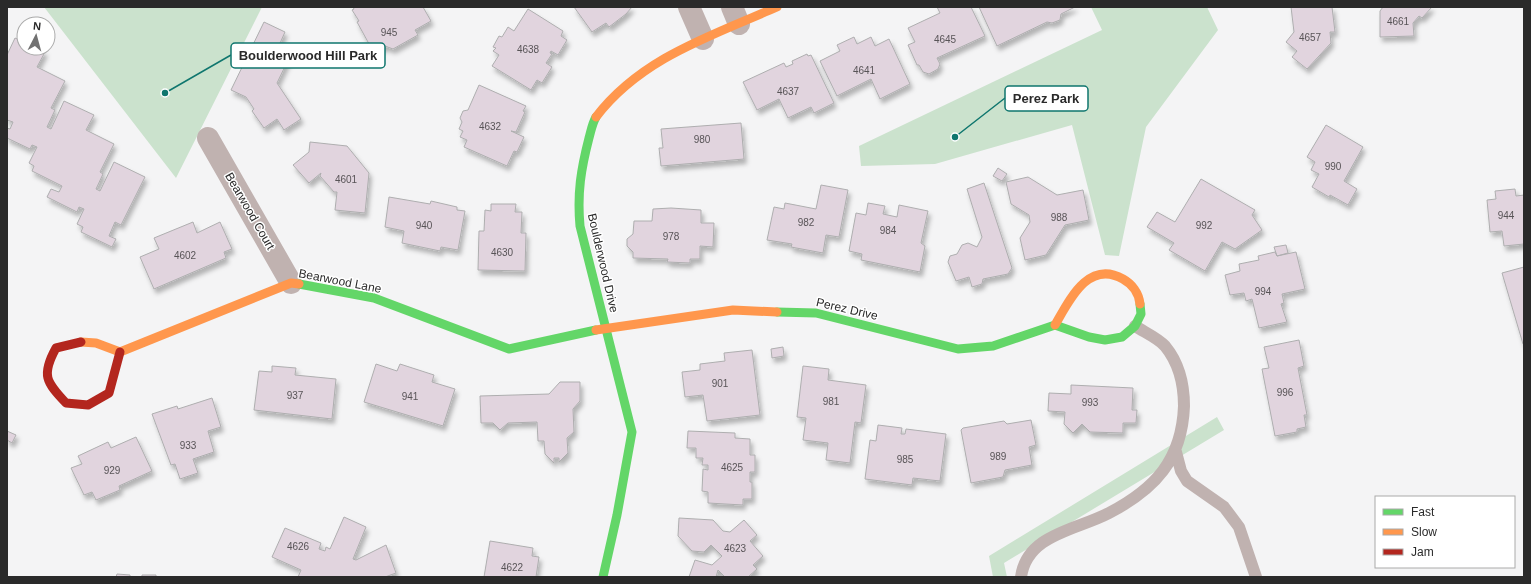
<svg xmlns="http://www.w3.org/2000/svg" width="1531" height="584" font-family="Arial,sans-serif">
<defs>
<filter id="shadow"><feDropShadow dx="2.5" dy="4.5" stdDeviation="2" flood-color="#0004"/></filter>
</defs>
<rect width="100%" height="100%" fill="#f4f4f5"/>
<path fill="#cbe2cd" d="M44 7H262L176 178Z
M1091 7H1207L1218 30 1146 127 1119 256 1105 255 1072 125 935 164 861 166 859 146 1102 30Z
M1217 417 1224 430 1004 563 1007 577H993L989 556Z"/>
<path fill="#e1d4de" stroke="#aeaeaf" filter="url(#shadow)" d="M353 7H423L431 21 415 30 418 35 393 49 385 46 374 53 357 22 359 21 352 10 354 9Z
M574 7H632L626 14 609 27 606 23 592 32Z
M937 7H971L985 36 937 58 940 64 938 69 929 74 923 72 919 65H917L908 45 915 42 908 28 940 13Z
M979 7H1075L1061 14 1060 20 1052 23 1047 22 997 46Z
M1291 7H1332L1335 32H1330L1331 43 1307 69 1292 57 1297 51 1286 42 1294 32Z
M1383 7H1432L1422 18 1419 16 1413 23 1414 36 1380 37V11Z
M528 9 563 31 561 36 567 40 558 55 551 51 550 53 552 54 546 63 552 67 542 83 537 80 531 90 492 66 499 55 493 51 496 48 493 47 499 36 502 37 508 27 514 31Z
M264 22 285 32 276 52 289 58 277 83 301 119 284 130 277 119 264 128 252 111 254 109 246 97 231 90Z
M854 37 857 44 871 37 875 46 889 39 910 84 880 99 871 79 837 96 820 61 840 51 837 45Z
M15 38 24 42V48H37L45 52 37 67 65 81 51 108 55 110 47 127 51 129 64 101 94 115 86 130 114 144 100 172 103 174 96 189 100 191 114 162 145 177 121 225 115 222 109 236 116 239 112 247 81 232 83 227 77 224 84 209 79 207 77 212 47 197 51 189 59 192 62 186 32 171 34 166 29 163 37 147 32 145 30 149 7 138V128L10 129 13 122 7 120V55Z
M807 54 808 56 811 55 834 103 814 113 811 107 788 118 779 99 757 110 743 82 784 63 786 67 793 64 792 61Z
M479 85 526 106 523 111 525 112 516 132 511 131 524 137 517 152 514 151 507 166 464 147 467 140 460 137 463 131 459 129 462 122 460 118 463 111 468 110Z
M741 123 744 159 661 166 659 148H663L661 129Z
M1326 125 1363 147 1344 181 1357 189 1348 205 1330 195 1329 197 1312 187 1319 174 1311 170 1315 162 1307 157Z
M310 142 347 146 369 173 365 213 335 210 337 192H334L320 176 321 173 309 183 293 165 309 152Z
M998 168 1007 174 1002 181 993 176Z
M1028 177 1057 195 1083 190 1089 220 1065 225 1046 255 1025 260 1020 238 1030 222 1029 215 1011 204 1006 182Z
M1201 179 1255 210 1252 215 1262 230 1235 249 1222 242 1205 271 1169 250 1174 243 1147 227 1157 212 1175 222Z
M984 183 1012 268 1008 274 983 279 982 284 972 287 969 277 956 281 948 262 950 256 957 254 962 245 968 243 977 247 982 237 967 189Z
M821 185 848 190 839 237 826 235 823 253 791 247 792 244 767 240 774 207 784 209 785 203 816 209Z
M1515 189 1516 196 1524 195V244L1504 246 1502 231 1490 232 1487 200 1496 199 1495 191Z
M389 197 430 204 431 201 457 207V210L465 211 458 250 441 247 440 251 402 243 404 231 385 227Z
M868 203 885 206 883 214 897 217 899 205 928 211 921 243 925 246 920 272 861 260 862 254 849 251 856 213 866 215Z
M491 204H516L515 212H522L521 233H526L525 271 478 270 479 231H484L485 210 491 211Z
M671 208 701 210V223H714L713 247 700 246V259H690V263L667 262 668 259 633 258V252L627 246V239L633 234 634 221H652L653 209Z
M193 222 197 233 220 222 232 249 224 252 226 258 154 289 140 257 159 249 154 238Z
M1286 245 1288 253 1277 256 1274 247Z
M1275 252 1277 256 1296 252 1305 289 1282 294 1284 303 1281 304 1287 322 1259 328 1252 299 1246 301 1244 293 1230 295 1225 275 1240 271 1239 264 1259 260 1258 256Z
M1524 267V343L1523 344 1502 273Z
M1299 340 1304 366 1298 368 1307 415H1304L1306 427 1297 429V432L1275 436 1262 369 1269 368 1264 347Z
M783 347 784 356 772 358 771 349Z
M752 350 760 415 707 421 703 395 685 397 682 372 700 370V364L725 361 724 353Z
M376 364 397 371 400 364 434 375 432 382 455 389 443 426 364 402Z
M272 366 296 368 295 375 336 379 332 419 254 410 259 371 272 372Z
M803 366 829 369 828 380 866 385 861 423 855 422 850 463 826 460 828 443 803 440 806 418 797 417Z
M560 382H580V401L573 409 574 432 567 438 568 453 559 462V458H554V463L545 454 544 441H538L537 422 508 423 500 430 493 423H481L480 396 549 394Z
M1071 385 1133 388 1132 410H1137L1136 423H1123V433L1090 432 1082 424 1073 433 1064 424 1065 412 1048 411 1049 393 1071 394Z
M212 398 221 427 208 431 214 452 193 459 198 473 180 479 175 464 171 465 152 414 177 406 178 409Z
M1031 420 1036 445 1029 447 1032 465 1005 470 1003 477 971 483 961 430 963 428 1004 421 1007 424Z
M878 425 902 428 901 434H905L906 429 946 434 940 481 913 478 912 485 865 479 870 440 876 441Z
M7 431 16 435 12 443 7 440Z
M688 431 735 433V438L750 439V455H755V472H750V482H752V499H743V505L708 503V492L702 491 703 469 708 470V465H702L703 458H696V448H687Z
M136 437 152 471 119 486 120 490 96 500 92 492 84 495 71 468 82 464 78 456 108 442 111 448Z
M344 517 366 527 353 559 356 560 386 545 396 573 385 577H298L301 570 272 557 285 528 321 543 319 549 325 551 326 547 330 549Z
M679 518 713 520 723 531 730 532 744 520 757 535 750 541 763 556 753 565 757 569 748 577H725L718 570 716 577H689L695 560 712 565 722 556 711 545 704 552 692 551 678 536Z
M490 541 533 548 532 556 539 557 536 577H484Z
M117 574 130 575V577H135H116Z
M142 575H156V577H142Z"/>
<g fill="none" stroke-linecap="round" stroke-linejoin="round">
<path stroke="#c0b2b0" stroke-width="12" d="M1176 452 1181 471 1187 481 1224 507 1239 527 1256 577
M1021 577C1027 534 1077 530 1109 513 1155 489 1182 460 1184 406 1184 385 1179 363 1165 346 1158 338 1144 332 1135 326"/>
<path stroke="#c0b2b0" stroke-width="22" d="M689 7 703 39
M732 7 739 24
M208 138 291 283"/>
<path stroke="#63d668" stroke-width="9" d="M596 117C592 124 591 131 589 138 581 169 577 193 580 226L632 432 617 515 603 577
M299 284 374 298 509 349 596 330
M777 312 816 313 958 349 993 346 1055 325 1089 337 1105 340 1122 337 1135 326 1141 314 1140 304"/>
<path stroke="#ff974d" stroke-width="9" d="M596 117C641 58 711 36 777 7
M1055 325C1069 301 1088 259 1123 279 1132 284 1139 293 1140 304
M596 330 733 310 777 312
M81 342 96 343 120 352 291 283 299 284"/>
<path stroke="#b3261e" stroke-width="9" d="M81 342 56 348C41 375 46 382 66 403L88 405 109 393 120 352"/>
</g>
<g text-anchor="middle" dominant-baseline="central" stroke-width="3" stroke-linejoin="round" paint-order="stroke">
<g font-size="10" fill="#585457">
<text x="1398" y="21">4661</text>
<text x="389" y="32">945</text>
<text x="1310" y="37">4657</text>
<text x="945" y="39">4645</text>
<text x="528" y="49">4638</text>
<text x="864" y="70">4641</text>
<text x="788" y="91">4637</text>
<text x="490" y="126">4632</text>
<text x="702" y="139">980</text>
<text x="1333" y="166">990</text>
<text x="346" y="179">4601</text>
<text x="1506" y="215">944</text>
<text x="1059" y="217">988</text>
<text x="806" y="222">982</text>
<text x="424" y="225">940</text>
<text x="1204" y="225">992</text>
<text x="888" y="230">984</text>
<text x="671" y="236">978</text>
<text x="502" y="252">4630</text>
<text x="185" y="255">4602</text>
<text x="1263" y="291">994</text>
<text x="720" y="383">901</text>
<text x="1285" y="392">996</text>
<text x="295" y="395">937</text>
<text x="410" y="396">941</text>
<text x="831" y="401">981</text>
<text x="1090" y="402">993</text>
<text x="188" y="445">933</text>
<text x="998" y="456">989</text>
<text x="905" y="459">985</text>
<text x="732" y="467">4625</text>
<text x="112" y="470">929</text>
<text x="298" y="546">4626</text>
<text x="735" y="548">4623</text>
<text x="512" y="567">4622</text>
</g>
<g font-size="12" fill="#2a2a2a" stroke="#fff">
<text transform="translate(250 211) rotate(60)">Bearwood Court</text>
<text transform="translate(603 263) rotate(77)">Boulderwood Drive</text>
<text transform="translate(340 281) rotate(11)">Bearwood Lane</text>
<text transform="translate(847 309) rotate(13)">Perez Drive</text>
</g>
</g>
<path fill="none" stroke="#0f766e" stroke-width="1.5" d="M165 93L231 55M955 137L1005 98"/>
<g fill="#0f766e" stroke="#fff" stroke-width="1.5">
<circle cx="165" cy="93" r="4"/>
<circle cx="955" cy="137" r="4"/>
</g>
<g fill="#fff" stroke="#0f766e" stroke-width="1.5">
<rect x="231" y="43" width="154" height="25" rx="4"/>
<rect x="1005" y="86" width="83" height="25" rx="4"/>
</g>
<g font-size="13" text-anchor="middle" font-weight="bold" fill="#2a2a2a">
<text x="308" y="60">Boulderwood Hill Park</text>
<text x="1046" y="103">Perez Park</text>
</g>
<rect width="1531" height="584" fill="none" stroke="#2a2a2a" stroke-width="16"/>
<rect x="1375" y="496" width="140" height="72" fill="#ffffff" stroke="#aaaaaa"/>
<rect x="1383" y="509" width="20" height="6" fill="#63d668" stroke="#aaaaaa"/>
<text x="1411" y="516" font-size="12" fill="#2a2a2a">Fast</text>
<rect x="1383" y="529" width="20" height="6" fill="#ff974d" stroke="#aaaaaa"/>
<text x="1411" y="536" font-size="12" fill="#2a2a2a">Slow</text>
<rect x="1383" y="549" width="20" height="6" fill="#b3261e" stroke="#aaaaaa"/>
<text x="1411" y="556" font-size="12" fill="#2a2a2a">Jam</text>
<g transform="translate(36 36) rotate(6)"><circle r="19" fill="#ffffff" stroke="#aaaaaa"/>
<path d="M0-3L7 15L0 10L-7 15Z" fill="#717171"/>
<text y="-6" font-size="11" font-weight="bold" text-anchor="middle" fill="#2a2a2a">N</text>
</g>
</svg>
